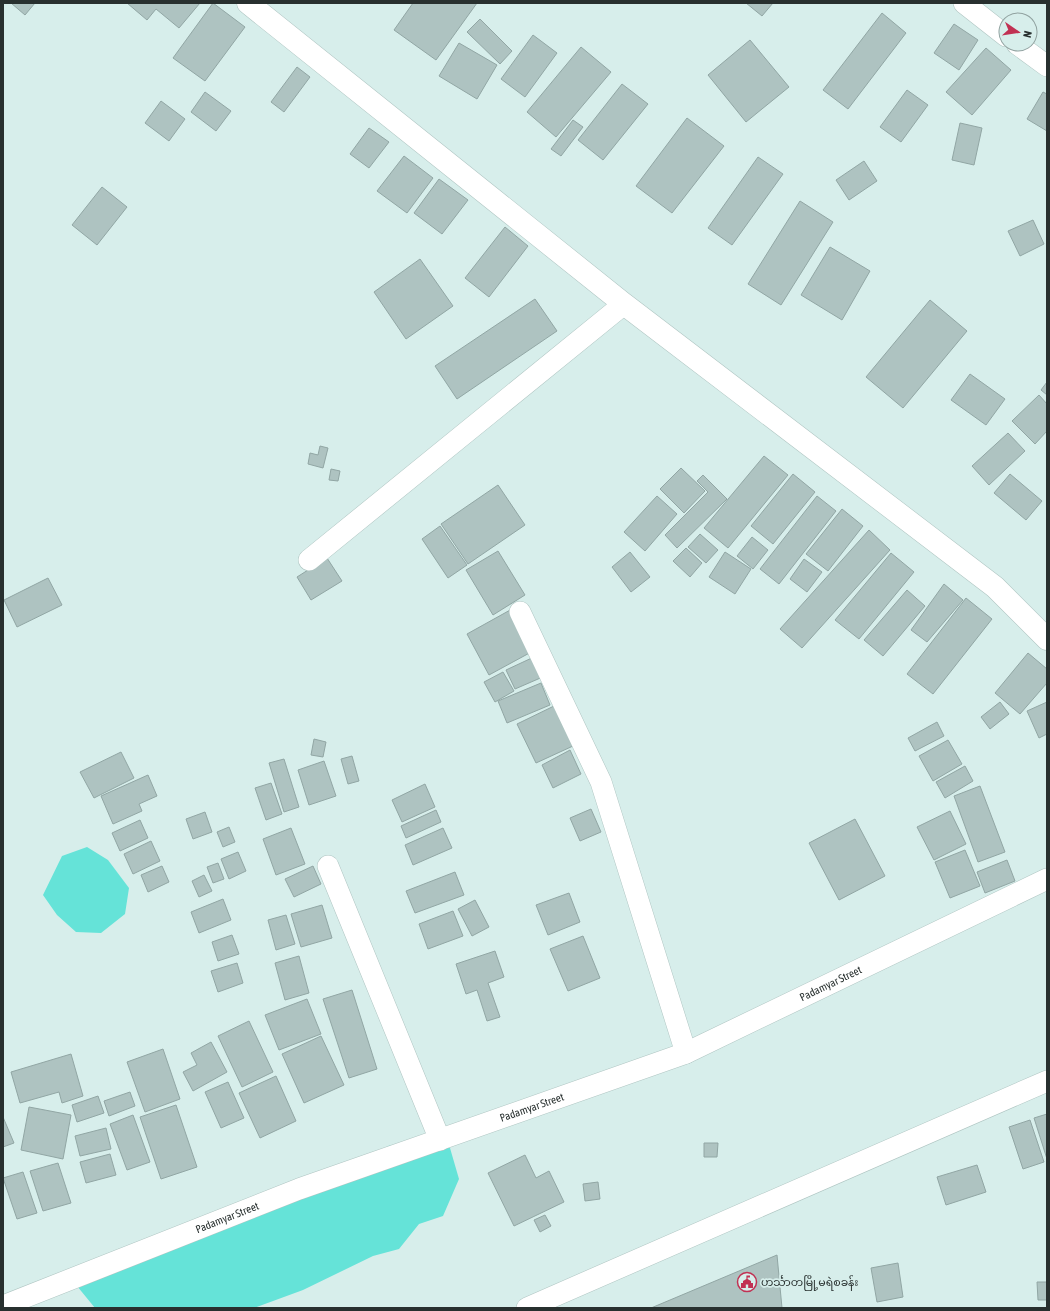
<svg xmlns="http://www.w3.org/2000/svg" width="1050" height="1311" font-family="'Asap Condensed','Noto Sans Myanmar',sans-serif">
<rect width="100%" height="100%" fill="#d7eeeb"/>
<path fill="#65e3d8" d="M87 847 108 860 129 888 125 914 101 933 76 932 57 915 43 895 62 856Z
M429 1138 450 1148 459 1179 443 1216 419 1224 399 1249 373 1256 303 1290 254 1308H95L77 1286 358 1172 388 1146Z"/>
<path fill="#aec3c1" stroke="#91a6a4" d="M11 3H35L25 15Z
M127 3H200L179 28 156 9 147 20Z
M213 3 245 27 205 81 173 58Z
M413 3H477L436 60 394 30Z
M746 3H773L762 16Z
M882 13 906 33 848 109 823 90Z
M480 19 512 51 500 64 467 32Z
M954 24 978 40 959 70 934 53Z
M533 35 557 53 525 97 501 79Z
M750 40 789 87 746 122 708 75Z
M459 43 497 65 477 99 439 76Z
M581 47 611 72 556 137 527 112Z
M986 48 1011 70 972 115 946 92Z
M297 67 310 77 284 112 271 102Z
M622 84 648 104 603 160 578 140Z
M907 90 928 105 901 142 880 127Z
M205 92 231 111 216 131 191 112Z
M1043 92 1047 94V131L1027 119Z
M161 101 185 119 169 141 145 123Z
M687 118 724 146 672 213 636 186Z
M573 120 583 127 561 156 551 149Z
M960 123 982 128 974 165 952 160Z
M369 128 389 142 369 168 350 154Z
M404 156 433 178 407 213 377 191Z
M758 157 783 174 732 245 708 228Z
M864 161 877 181 849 200 836 180Z
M439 179 468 200 442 234 414 213Z
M102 187 127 207 97 245 72 225Z
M800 201 833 222 781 305 748 284Z
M1033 220 1044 244 1020 256 1008 231Z
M505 227 528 246 489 297 465 278Z
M830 247 870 271 842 320 801 295Z
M420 259 453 306 406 339 374 292Z
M535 299 557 331 457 399 435 366Z
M930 300 967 331 903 408 866 377Z
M970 374 1005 399 986 425 951 400Z
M1047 382V395L1041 390Z
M1039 395 1047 404V431L1035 444 1012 421Z
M1008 433 1025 451 989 485 972 466Z
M320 446 328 448 323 468 308 464 310 453 318 455Z
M764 456 788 475 728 548 704 528Z
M681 468 705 491 684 513 660 489Z
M331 469 340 471 338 481 329 480Z
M793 474 815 492 773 544 751 526Z
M1010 474 1042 501 1026 520 994 493Z
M703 475 727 499 677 548 665 535 708 492 697 481Z
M498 485 525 525 468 564 441 524Z
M657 496 677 514 645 551 624 532Z
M817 496 836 511 779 584 760 569Z
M842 509 863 526 828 571 806 554Z
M440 526 467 565 448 578 422 539Z
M869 530 890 550 802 648 780 629Z
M700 534 718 550 706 563 688 547Z
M752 537 768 550 753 569 737 556Z
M686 548 702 563 690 577 673 561Z
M498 551 525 595 493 615 466 570Z
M630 552 650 577 631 592 612 567Z
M725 552 751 569 735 594 709 577Z
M891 553 914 572 859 639 835 620Z
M327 558 342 581 311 600 297 577Z
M804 559 822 572 807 592 790 579Z
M48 578 62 605 17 627 4 600Z
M944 584 963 600 927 642 911 630Z
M907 590 925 606 883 656 864 640Z
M966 598 992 619 933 694 907 674Z
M512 609 535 650 489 675 467 634Z
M1028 653 1047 669V683L1020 714 995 693Z
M536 656 545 676 515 689 506 670Z
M503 672 514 691 495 702 484 682Z
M541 683 550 705 507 723 498 701Z
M1000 702 1009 714 990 729 981 717Z
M1047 702V734L1039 738 1027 711Z
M554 706 573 746 536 763 517 724Z
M937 722 944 736 915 751 908 738Z
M314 739 326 742 323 757 311 755Z
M948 740 962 764 933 781 919 756Z
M570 750 581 774 553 788 542 765Z
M121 752 134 778 94 798 80 772Z
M352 756 359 781 348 784 341 759Z
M284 759 299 807 284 812 269 763Z
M324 761 336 796 309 805 298 770Z
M965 766 973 781 945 798 936 782Z
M148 775 157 796 139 804 142 811 113 824 101 796Z
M271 783 282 814 266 820 255 788Z
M425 784 435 807 402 822 392 800Z
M980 786 1005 852 978 862 954 796Z
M591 809 601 832 580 841 570 818Z
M436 810 441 822 406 838 401 826Z
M950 811 966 844 934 860 917 827Z
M205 812 212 832 193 839 186 819Z
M855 819 885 876 839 900 809 843Z
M140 820 148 838 120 851 112 833Z
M229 827 235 842 223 847 217 832Z
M291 828 305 864 276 875 263 839Z
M443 828 452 848 413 865 405 845Z
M151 841 160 861 133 874 124 854Z
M965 850 980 886 950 898 935 862Z
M238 852 246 871 229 879 221 859Z
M1007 860 1015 881 985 893 977 872Z
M218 863 224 879 213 883 207 867Z
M162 866 169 882 148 892 141 875Z
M313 866 321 884 294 897 285 879Z
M455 872 464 895 415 913 406 891Z
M204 875 212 891 199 897 192 881Z
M569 893 580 922 548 935 536 905Z
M223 899 231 920 199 933 191 912Z
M475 900 489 927 472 936 458 909Z
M322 905 332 938 301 947 291 914Z
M453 911 463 936 428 949 419 924Z
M286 915 295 944 276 950 268 920Z
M232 935 239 954 218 961 212 942Z
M583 936 600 978 568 991 550 949Z
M495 951 504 977 488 983 500 1017 487 1021 477 990 466 994 456 964Z
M299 956 309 993 285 1000 275 963Z
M237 963 243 983 218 992 211 971Z
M352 990 377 1069 349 1078 323 999Z
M307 999 321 1034 279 1050 265 1015Z
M249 1021 273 1072 242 1087 218 1036Z
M321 1036 344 1085 304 1103 282 1054Z
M211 1042 227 1072 193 1091 183 1072 197 1065 191 1053Z
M163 1049 180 1099 145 1112 127 1062Z
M71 1054 83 1096 62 1103 59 1092 20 1103 11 1072Z
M276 1076 296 1121 260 1138 239 1093Z
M228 1082 244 1118 221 1128 205 1092Z
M130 1092 135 1106 109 1116 104 1101Z
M98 1096 104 1113 77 1122 72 1105Z
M176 1105 197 1167 161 1179 140 1117Z
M29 1107 71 1115 63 1159 21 1150Z
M1047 1114V1159L1034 1118Z
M133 1115 150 1162 127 1170 110 1124Z
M3 1117 14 1143 3 1147Z
M1030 1120 1044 1162 1023 1169 1009 1127Z
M106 1128 111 1149 80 1156 75 1136Z
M704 1143H718L717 1157H704Z
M110 1154 116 1175 86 1183 80 1162Z
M525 1155 536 1178 549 1171 564 1202 514 1226 488 1173Z
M58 1163 71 1203 43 1211 30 1171Z
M977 1165 986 1192 946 1205 937 1177Z
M23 1172 37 1213 17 1219 3 1178Z
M598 1182 600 1199 585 1201 583 1184Z
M545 1215 551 1226 540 1232 534 1220Z
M777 1255 782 1308H651Z
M898 1263 903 1297 877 1302 871 1268Z
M1037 1282H1047V1300H1038Z"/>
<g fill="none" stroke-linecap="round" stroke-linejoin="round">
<g stroke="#afc5c2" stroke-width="22">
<g id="minor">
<path d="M964 3 1006 36"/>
<path d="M1017 44 1047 66"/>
<path d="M309 560 624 304"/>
<path d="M520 612 601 782 686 1053"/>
<path d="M328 866 440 1140"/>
<path id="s1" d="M3 1306 299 1189 686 1053 1047 879"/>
<path d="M527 1308 1047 1081"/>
</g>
</g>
<g stroke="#afc5c2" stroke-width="23">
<path id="tertiary" d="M248 3 624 304 995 587 1047 639"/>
</g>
<use href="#minor" stroke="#fff" stroke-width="21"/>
<use href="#tertiary" stroke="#fff" stroke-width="22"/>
</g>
<defs>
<g id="civic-ring" transform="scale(1)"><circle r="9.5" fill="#d7eeeb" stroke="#c13153" stroke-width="1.5"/><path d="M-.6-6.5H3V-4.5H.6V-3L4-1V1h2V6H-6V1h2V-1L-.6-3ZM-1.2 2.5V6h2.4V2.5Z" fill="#c13153"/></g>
</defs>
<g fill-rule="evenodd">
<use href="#civic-ring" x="747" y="1282"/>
</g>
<g text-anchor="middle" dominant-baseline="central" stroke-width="3.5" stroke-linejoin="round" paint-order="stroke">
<g font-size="11" fill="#28302f" stroke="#d7eeeb">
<text stroke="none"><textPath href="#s1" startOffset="889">Padamyar Street</textPath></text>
<text stroke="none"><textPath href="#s1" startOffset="565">Padamyar Street</textPath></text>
<text stroke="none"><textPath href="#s1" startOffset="241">Padamyar Street</textPath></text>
</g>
<g font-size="11" fill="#28302f" stroke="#d7eeeb" text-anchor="start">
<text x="761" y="1282">ဟင်္သာတမြို့မရဲစခန်း</text>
</g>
</g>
<rect width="1050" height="1311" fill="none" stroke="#28302f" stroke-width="8"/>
<g transform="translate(1018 32) rotate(103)"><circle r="19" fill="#d7eeeb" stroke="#91a2a0"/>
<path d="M0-3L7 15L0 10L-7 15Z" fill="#c13153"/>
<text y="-6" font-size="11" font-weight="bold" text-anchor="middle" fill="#28302f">N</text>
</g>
</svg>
